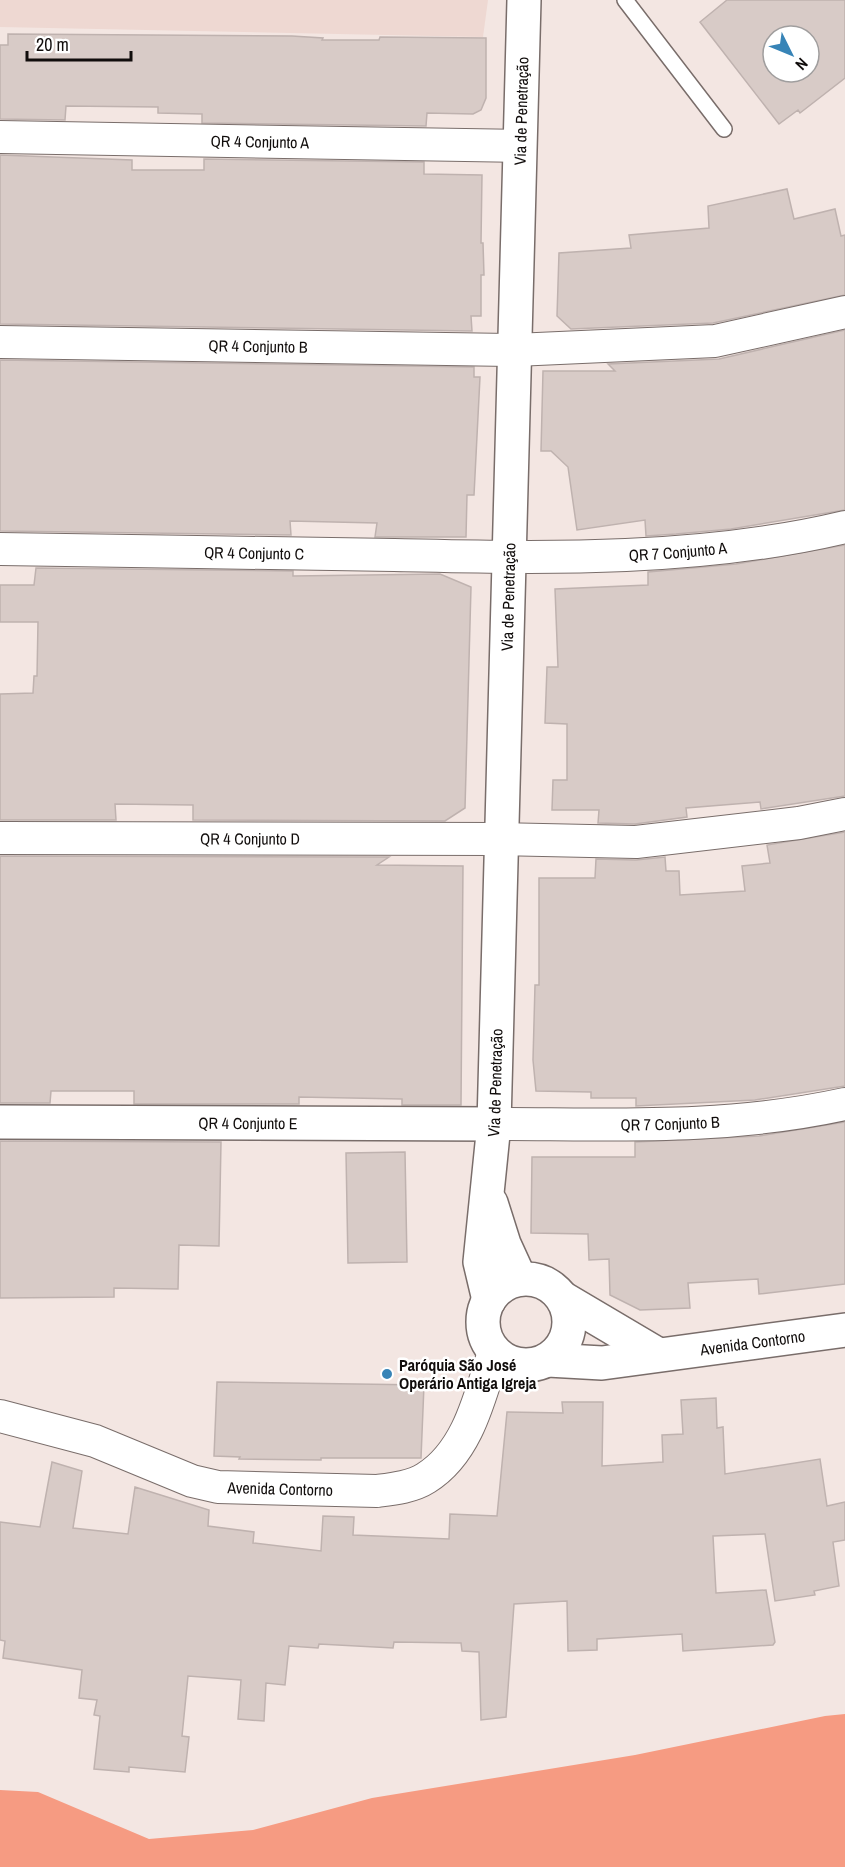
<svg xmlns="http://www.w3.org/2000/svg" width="845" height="1867" font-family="'Archivo Narrow',sans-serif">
<rect width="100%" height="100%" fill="#f3e6e2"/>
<path fill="#eed8d2" d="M0 0H488L483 37 0 27Z"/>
<path fill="#f69b82" d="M845 1714V1867H0V1790L38 1792 149 1839 253 1830 372 1798 635 1755 825 1716Z"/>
<path fill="#d8cbc7" stroke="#bfb2af" stroke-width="1.5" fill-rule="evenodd" d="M727 0H845V78L800 113 798 110 779 124 700 22ZM773 36H809V72H773Z
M8 34 292 36 323 38 322 40H379L380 37 486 38V98L481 110 473 114 427 113 426 126 202 123V114L158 113V107L66 106 65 120 0 119V45H8Z
M0 155 132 160V170H204V159L424 162V174L482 175 481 243H483L484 275H481V316H471L472 331 0 324Z
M787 189 794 219 835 209 841 236 845 235V295L713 323 571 329 557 316 559 253 631 248 629 235 709 228 708 206Z
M845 330V510L731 529 676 534 646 536 645 520 577 530 568 467 551 451H541L543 371H615L608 364 719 359Z
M0 360 474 367V377H480L474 495H467L466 537H375L377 523 290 521 291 535 0 531Z
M845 545V796L761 809 760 802 686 808 687 817 635 824 598 823 599 810H552L553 780H567V724L545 723 547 667H558L555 589 648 585V572L736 564Z
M36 568 293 571V576L440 574 471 587 465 808 445 821 193 820V805L115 804 116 820H0V694L33 693 34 676H37L38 622H0V585H34Z
M845 832V1086L755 1100 636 1106V1098H591V1092L536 1091 533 1060 535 985H539V878H595L596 859 636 860 665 857 666 871H679L680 895 745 891 742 866 770 863 767 845Z
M0 856 389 857 377 865 463 866 461 1105H402V1099L299 1097V1104H134V1091H51L50 1103H0Z
M845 1122V1284L759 1294 758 1279 688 1283 690 1308 640 1310 610 1295 609 1259 589 1260 588 1234 531 1233 532 1157H635V1142L759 1136Z
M0 1141 221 1142 219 1246 179 1245 178 1289 114 1288V1297L0 1298Z
M405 1152 407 1262 348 1263 346 1153Z
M217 1382 424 1385 421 1458H321V1460L239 1459 240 1457 214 1456Z
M716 1398 717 1428 723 1427 725 1474 820 1459 827 1506 845 1502V1540L833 1542 839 1586 814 1591 815 1595 775 1601 765 1534 713 1536 716 1593 766 1590 775 1642 773 1645 683 1651 682 1634 597 1639V1650L568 1651 567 1601 514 1604 506 1717 481 1720 479 1652 462 1651 461 1643 394 1642 393 1648 319 1644 318 1648 289 1646 285 1685 266 1683 264 1721 238 1719 241 1680 188 1676 182 1736 189 1737 185 1772 129 1767V1772L94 1769 100 1716 94 1715 97 1700 79 1698 82 1670 3 1658 5 1641 0 1640V1522L40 1527 52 1462 82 1471 73 1528 128 1534 135 1487 209 1510 208 1526 254 1532 253 1543 321 1551 323 1516 354 1517 353 1535 449 1539 450 1514 497 1516 507 1412 563 1413 562 1402H603L602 1466 663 1462 662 1435 683 1434 681 1400Z"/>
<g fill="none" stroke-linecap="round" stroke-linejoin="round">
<g stroke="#796d6a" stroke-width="18">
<path id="service" d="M625 0 724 129"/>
</g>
<g stroke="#796d6a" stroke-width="34">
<g id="minor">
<path id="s1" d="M0 137 518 146"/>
<path id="s2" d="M0 342 515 350 715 341 845 312"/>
<path id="s3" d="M0 549C131 551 263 553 394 555 544 558 698 562 845 527"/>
<path id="s4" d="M0 838 500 839 636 842 799 823 845 814"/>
<path id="s5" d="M494 1124C613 1124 727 1130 845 1104"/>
<path id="s6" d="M0 1416 95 1441 192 1481 218 1487 377 1491C393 1489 412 1487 426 1478 468 1452 480 1396 494 1352"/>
</g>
</g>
<g stroke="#796d6a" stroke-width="36">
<g id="tertiary">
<path id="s7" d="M0 1122 494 1124"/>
<path d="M491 1203 504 1244 520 1279"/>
<circle cx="526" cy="1322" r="43"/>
<path d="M564 1299 657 1354"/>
<path id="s8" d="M489 1300 480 1262 494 1124 524 0"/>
<path id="s9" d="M548 1360 602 1363 845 1330"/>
</g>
</g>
<use href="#service" stroke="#fff" stroke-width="15"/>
<use href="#minor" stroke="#fff" stroke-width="32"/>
<use href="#tertiary" stroke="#fff" stroke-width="33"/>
</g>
<circle fill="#3784b7" stroke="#fff" stroke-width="2" cx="387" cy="1374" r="6"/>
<g text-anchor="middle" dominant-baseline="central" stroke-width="5" stroke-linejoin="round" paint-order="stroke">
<g font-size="16" fill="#110d0c" stroke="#fff">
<text stroke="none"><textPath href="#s8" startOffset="1191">Via de Penetração</textPath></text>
<text stroke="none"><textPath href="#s1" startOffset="260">QR 4 Conjunto A</textPath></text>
<text stroke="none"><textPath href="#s2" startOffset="258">QR 4 Conjunto B</textPath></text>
<text stroke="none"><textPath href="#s3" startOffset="678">QR 7 Conjunto A</textPath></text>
<text stroke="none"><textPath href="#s3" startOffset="254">QR 4 Conjunto C</textPath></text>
<text stroke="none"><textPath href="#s8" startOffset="705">Via de Penetração</textPath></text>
<text stroke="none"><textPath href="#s4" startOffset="250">QR 4 Conjunto D</textPath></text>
<text stroke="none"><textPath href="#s8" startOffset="219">Via de Penetração</textPath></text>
<text stroke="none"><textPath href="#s7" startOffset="248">QR 4 Conjunto E</textPath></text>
<text stroke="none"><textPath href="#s5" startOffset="176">QR 7 Conjunto B</textPath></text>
<text stroke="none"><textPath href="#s9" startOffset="206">Avenida Contorno</textPath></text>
<text stroke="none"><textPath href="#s6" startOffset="292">Avenida Contorno</textPath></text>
</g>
<g font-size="16" font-weight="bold" fill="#110d0c" stroke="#fff" text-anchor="start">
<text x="399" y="1365">Paróquia São José<tspan x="399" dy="18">Operário Antiga Igreja</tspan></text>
</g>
</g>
<g transform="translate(791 54) rotate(133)"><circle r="28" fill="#ffffff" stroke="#a09e9e" stroke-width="1.5"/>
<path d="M0-4.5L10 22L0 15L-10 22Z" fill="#3784b7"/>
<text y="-9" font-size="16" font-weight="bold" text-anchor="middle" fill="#110d0c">N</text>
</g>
<path d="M27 51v9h104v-9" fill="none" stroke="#110d0c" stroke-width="3"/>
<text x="36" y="51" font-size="18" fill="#110d0c" stroke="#ffffff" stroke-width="4.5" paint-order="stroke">20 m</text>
</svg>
